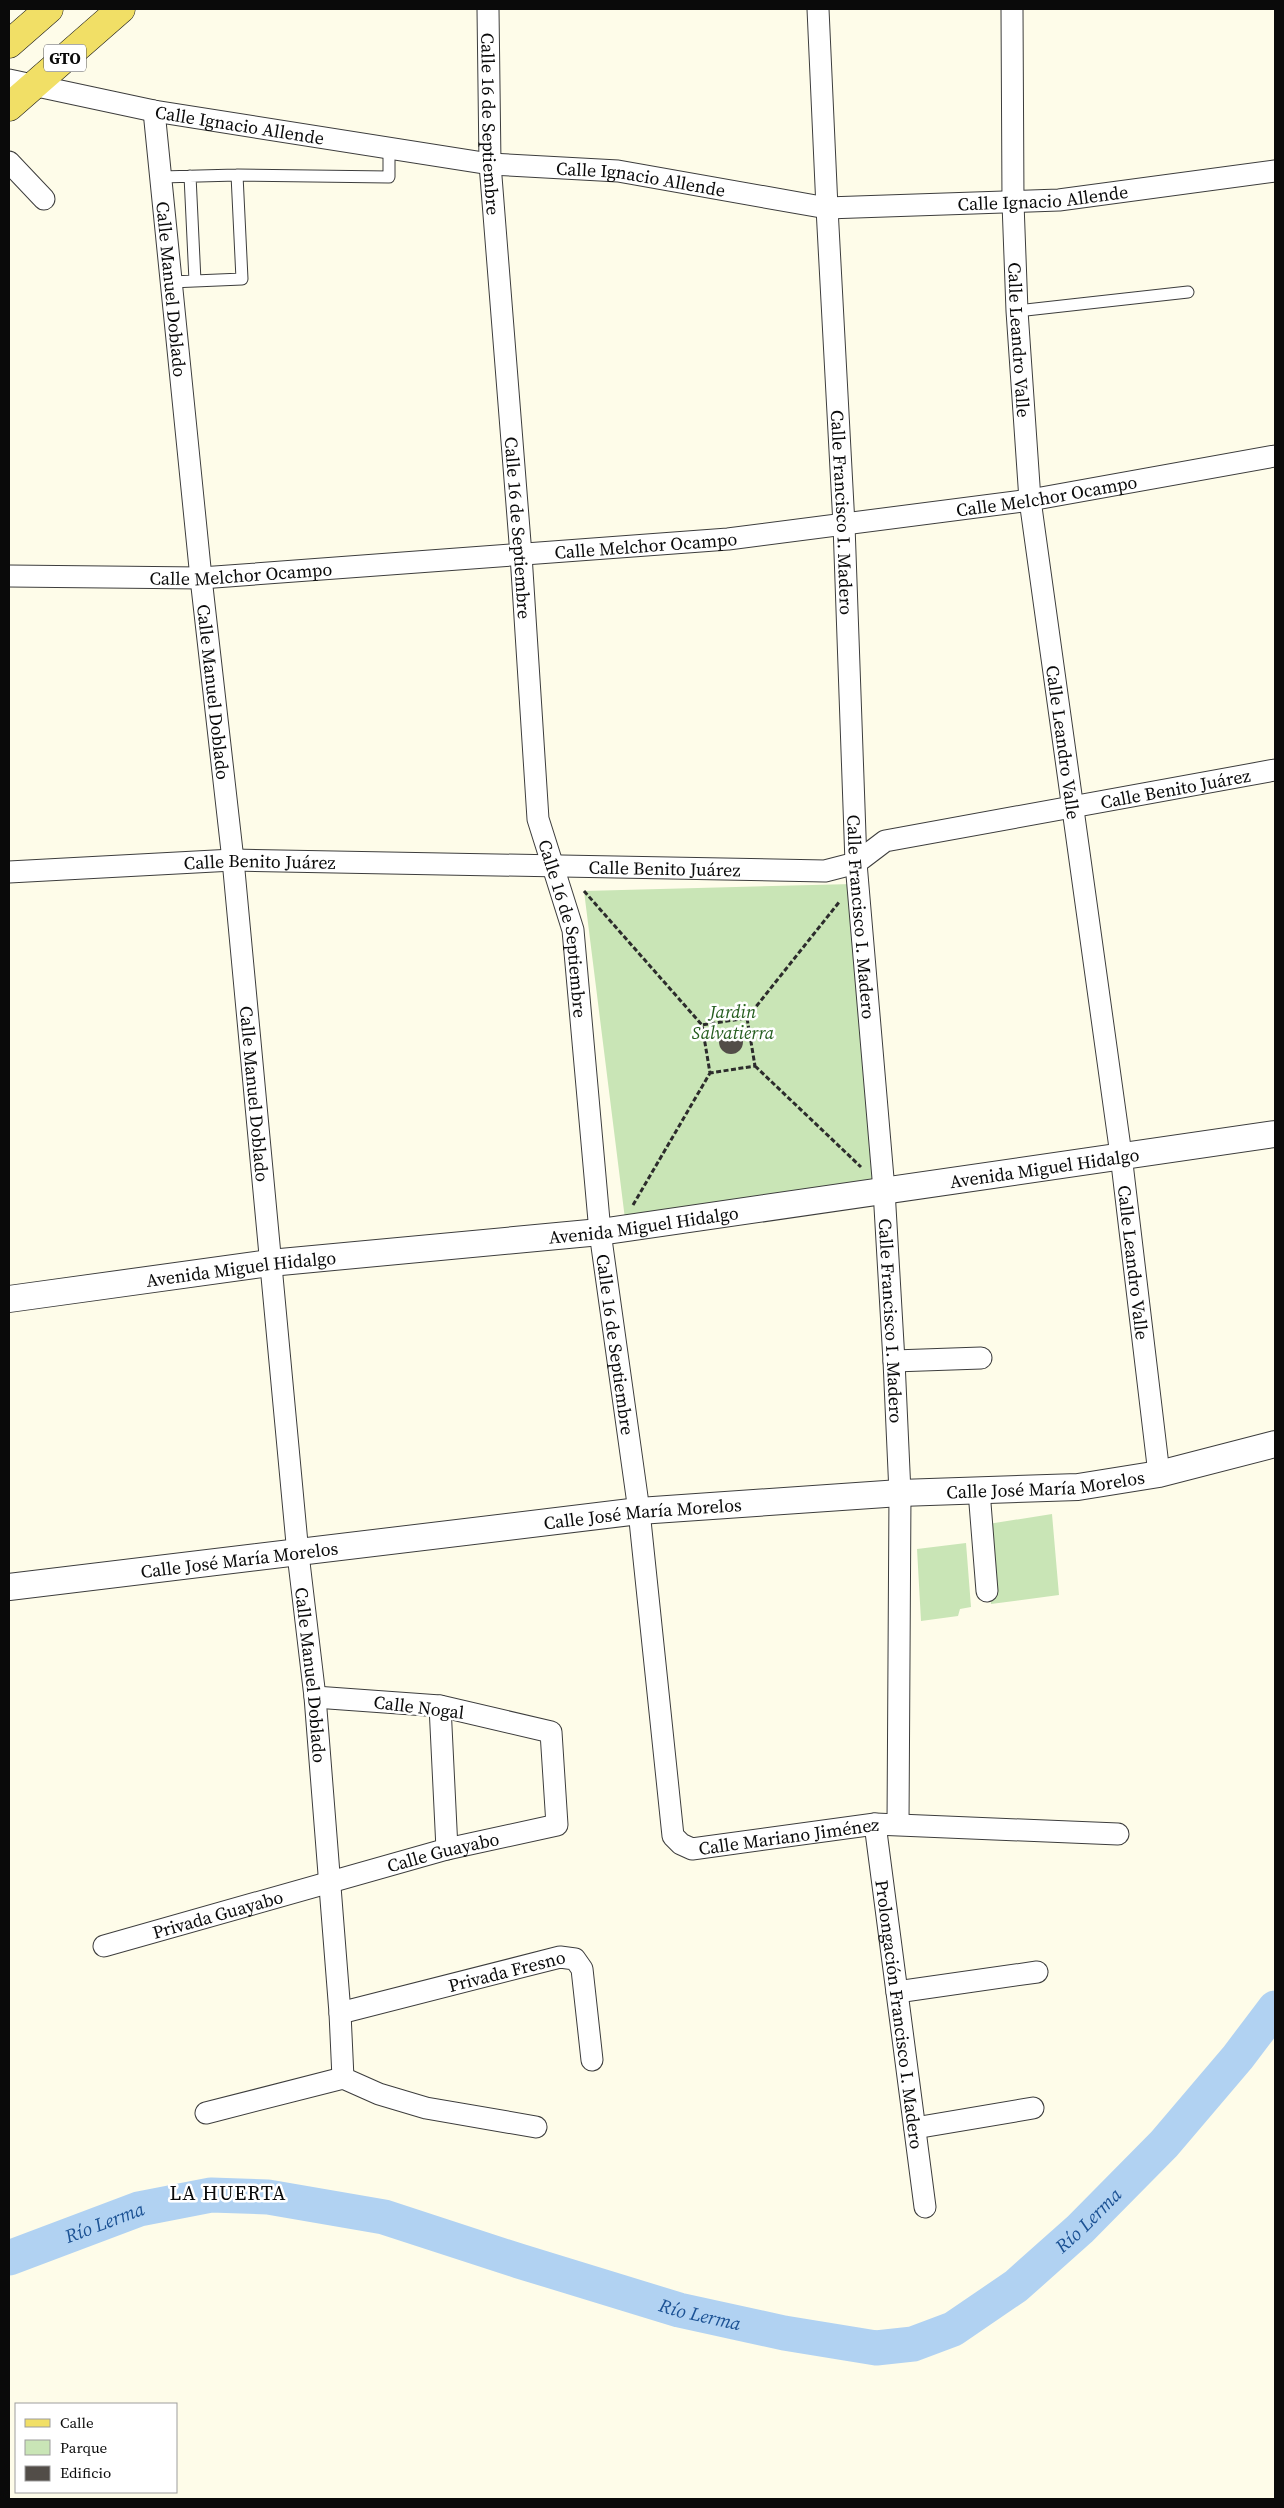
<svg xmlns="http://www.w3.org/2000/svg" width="1284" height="2508" font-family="'Source Serif 4',serif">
<rect width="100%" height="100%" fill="#fefce9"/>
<path fill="#c9e5b6" d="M853 884 879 1184 625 1219 584 891Z
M1052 1514 1059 1595 991 1604 982 1525Z
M966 1543 971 1607 960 1609 958 1616 921 1621 917 1549Z"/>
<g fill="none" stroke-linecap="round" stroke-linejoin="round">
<path stroke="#b1d2f2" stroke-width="35" id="s1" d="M9 2258 139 2209 211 2195 268 2197 384 2217 519 2261 679 2310 784 2333 876 2348 913 2344 953 2329 1016 2286 1080 2229 1164 2144 1238 2057 1275 2008"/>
</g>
<path fill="#524d48" d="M719 1042a12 12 0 1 1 24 0a12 12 0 1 1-24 0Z"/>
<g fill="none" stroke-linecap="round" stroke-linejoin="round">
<g stroke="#3d3d3d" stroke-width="13">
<path id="service" d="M190 176 195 281
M161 177 237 175
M171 282 242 279 237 175 389 177V148
M1017 311 1188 292"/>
</g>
<g stroke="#3d3d3d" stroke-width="23">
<g id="minor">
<path id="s2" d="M488 9 490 164 521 555 538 819 573 930 600 1232 639 1511 673 1836 681 1844 692 1849 875 1824 1118 1834"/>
<path id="s3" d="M818 9 827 208 844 525 856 863 884 1190 894 1361 900 1493 898 1824"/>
<path id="s4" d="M1012 9 1013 203 1017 311 1030 500 1121 1155 1159 1474"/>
<path id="s5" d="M9 80 154 111 490 164 618 171 827 208 1059 200 1275 171"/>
<path id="s6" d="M154 111 201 578 233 860 298 1554 315 1697 340 2013 343 2078"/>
<path d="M9 162 44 199"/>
<path id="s7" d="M9 576 201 578 728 539 1030 500 1275 456"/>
<path id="s8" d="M9 872 233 860 825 871 856 863 885 841 1275 770"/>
<path d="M894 1361 981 1358"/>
<path d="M979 1491 987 1591"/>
<path d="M440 1706 447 1849"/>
<path id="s9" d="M875 1824 925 2207"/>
<path id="s10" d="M104 1946 447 1849 557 1825 551 1732 440 1706 315 1697"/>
<path d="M897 1992 1037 1972"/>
<path id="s11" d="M340 2013 560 1957 575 1959 582 1969 592 2060"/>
<path d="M206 2113 343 2078 379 2094 426 2108 536 2127"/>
<path d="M915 2128 1033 2108"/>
</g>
</g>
<g stroke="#3d3d3d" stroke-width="28">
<g id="tertiary">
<path id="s12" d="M9 1299 270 1263 600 1232 1275 1134"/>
<path id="s13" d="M9 1587 639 1511 900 1493 1078 1487 1159 1474 1275 1444"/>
</g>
</g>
<g stroke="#1b1b1b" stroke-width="29">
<path id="primary" d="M9 44 49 9
M9 107 121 9"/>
</g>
<path stroke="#2c2c2c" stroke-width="3" stroke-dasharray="5 2.5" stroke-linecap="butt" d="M584 891 702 1025
M747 1018 840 901
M755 1066 861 1167
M633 1205 710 1073 702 1025 747 1018 755 1066 710 1073"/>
<use href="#service" stroke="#fff" stroke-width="11"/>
<use href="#minor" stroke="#fff" stroke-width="21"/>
<use href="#tertiary" stroke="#fff" stroke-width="26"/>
<use href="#primary" stroke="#f1df66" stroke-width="28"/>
</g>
<g text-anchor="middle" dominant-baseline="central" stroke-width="5" stroke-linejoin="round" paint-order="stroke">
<rect fill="#fff" stroke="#545454" stroke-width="1" x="44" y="44.5" width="42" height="27" rx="4"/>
<g font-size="16" font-weight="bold" fill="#0a0a0a">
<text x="65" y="58">GTO</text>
</g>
<g font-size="18" fill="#0a0a0a" stroke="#fff">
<text stroke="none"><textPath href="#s5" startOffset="235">Calle Ignacio Allende</textPath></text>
<text stroke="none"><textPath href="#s2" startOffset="115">Calle 16 de Septiembre</textPath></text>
<text stroke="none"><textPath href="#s5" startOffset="640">Calle Ignacio Allende</textPath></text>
<text stroke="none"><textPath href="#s5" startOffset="1045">Calle Ignacio Allende</textPath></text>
<text stroke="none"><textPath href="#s6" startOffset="179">Calle Manuel Doblado</textPath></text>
<text stroke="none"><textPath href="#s4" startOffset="331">Calle Leandro Valle</textPath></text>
<text stroke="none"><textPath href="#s7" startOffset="1042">Calle Melchor Ocampo</textPath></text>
<text stroke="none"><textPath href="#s3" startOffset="504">Calle Francisco I. Madero</textPath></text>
<text stroke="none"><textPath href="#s2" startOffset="520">Calle 16 de Septiembre</textPath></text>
<text stroke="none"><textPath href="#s7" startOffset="638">Calle Melchor Ocampo</textPath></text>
<text stroke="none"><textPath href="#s7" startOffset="232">Calle Melchor Ocampo</textPath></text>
<text stroke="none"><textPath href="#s6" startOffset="584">Calle Manuel Doblado</textPath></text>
<text stroke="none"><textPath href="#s4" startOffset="736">Calle Leandro Valle</textPath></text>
<text stroke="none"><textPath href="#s8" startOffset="1180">Calle Benito Juárez</textPath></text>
<text stroke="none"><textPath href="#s8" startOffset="251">Calle Benito Juárez</textPath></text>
<text stroke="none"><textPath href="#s8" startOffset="656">Calle Benito Juárez</textPath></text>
<text stroke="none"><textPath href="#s3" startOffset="909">Calle Francisco I. Madero</textPath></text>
<text stroke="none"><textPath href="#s2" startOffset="925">Calle 16 de Septiembre</textPath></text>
<text stroke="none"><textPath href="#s6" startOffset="988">Calle Manuel Doblado</textPath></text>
<text stroke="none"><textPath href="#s12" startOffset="1044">Avenida Miguel Hidalgo</textPath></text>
<text stroke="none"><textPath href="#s12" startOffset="639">Avenida Miguel Hidalgo</textPath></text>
<text stroke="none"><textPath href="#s4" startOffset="1261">Calle Leandro Valle</textPath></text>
<text stroke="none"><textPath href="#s12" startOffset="234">Avenida Miguel Hidalgo</textPath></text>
<text stroke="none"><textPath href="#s3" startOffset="1314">Calle Francisco I. Madero</textPath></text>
<text stroke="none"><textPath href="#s2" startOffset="1345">Calle 16 de Septiembre</textPath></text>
<text stroke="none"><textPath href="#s13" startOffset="1042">Calle José María Morelos</textPath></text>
<text stroke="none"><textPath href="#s13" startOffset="638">Calle José María Morelos</textPath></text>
<text stroke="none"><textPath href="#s13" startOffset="232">Calle José María Morelos</textPath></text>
<text stroke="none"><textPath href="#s6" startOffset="1572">Calle Manuel Doblado</textPath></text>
<text transform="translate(419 1707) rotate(7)">Calle Nogal</text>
<text stroke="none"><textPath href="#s2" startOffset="1961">Calle Mariano Jiménez</textPath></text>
<text stroke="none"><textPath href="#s10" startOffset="352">Calle Guayabo</textPath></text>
<text stroke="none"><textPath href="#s10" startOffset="118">Privada Guayabo</textPath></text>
<text stroke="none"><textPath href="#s11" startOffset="172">Privada Fresno</textPath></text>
<text stroke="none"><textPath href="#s9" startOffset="192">Prolongación Francisco I. Madero</textPath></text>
</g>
<g font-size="18" font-style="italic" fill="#255d1f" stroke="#fff">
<text x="733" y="1011">Jardin<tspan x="733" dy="21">Salvatierra</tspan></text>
</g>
<g font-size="19" font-style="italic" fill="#1c5294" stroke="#fff">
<text stroke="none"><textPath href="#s1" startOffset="1151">Río Lerma</textPath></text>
<text stroke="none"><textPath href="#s1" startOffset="102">Río Lerma</textPath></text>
<text stroke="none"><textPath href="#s1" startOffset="718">Río Lerma</textPath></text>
</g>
<g font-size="20" letter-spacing="1" fill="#0a0a0a" stroke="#fff">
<text x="228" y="2193">LA HUERTA</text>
</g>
</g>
<rect width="1284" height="2508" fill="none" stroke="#0a0a0a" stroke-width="20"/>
<rect x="15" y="2403" width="162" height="90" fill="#ffffff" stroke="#9d9d9d"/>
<rect x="25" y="2419" width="25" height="8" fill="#f1df66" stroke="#9d9d9d"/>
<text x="60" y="2428" font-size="15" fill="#0a0a0a">Calle</text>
<rect x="25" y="2440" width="25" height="15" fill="#c9e5b6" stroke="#9d9d9d"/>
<text x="60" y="2453" font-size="15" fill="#0a0a0a">Parque</text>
<rect x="25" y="2466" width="25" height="15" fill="#524d48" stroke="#9d9d9d"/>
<text x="60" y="2478" font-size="15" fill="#0a0a0a">Edificio</text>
</svg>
